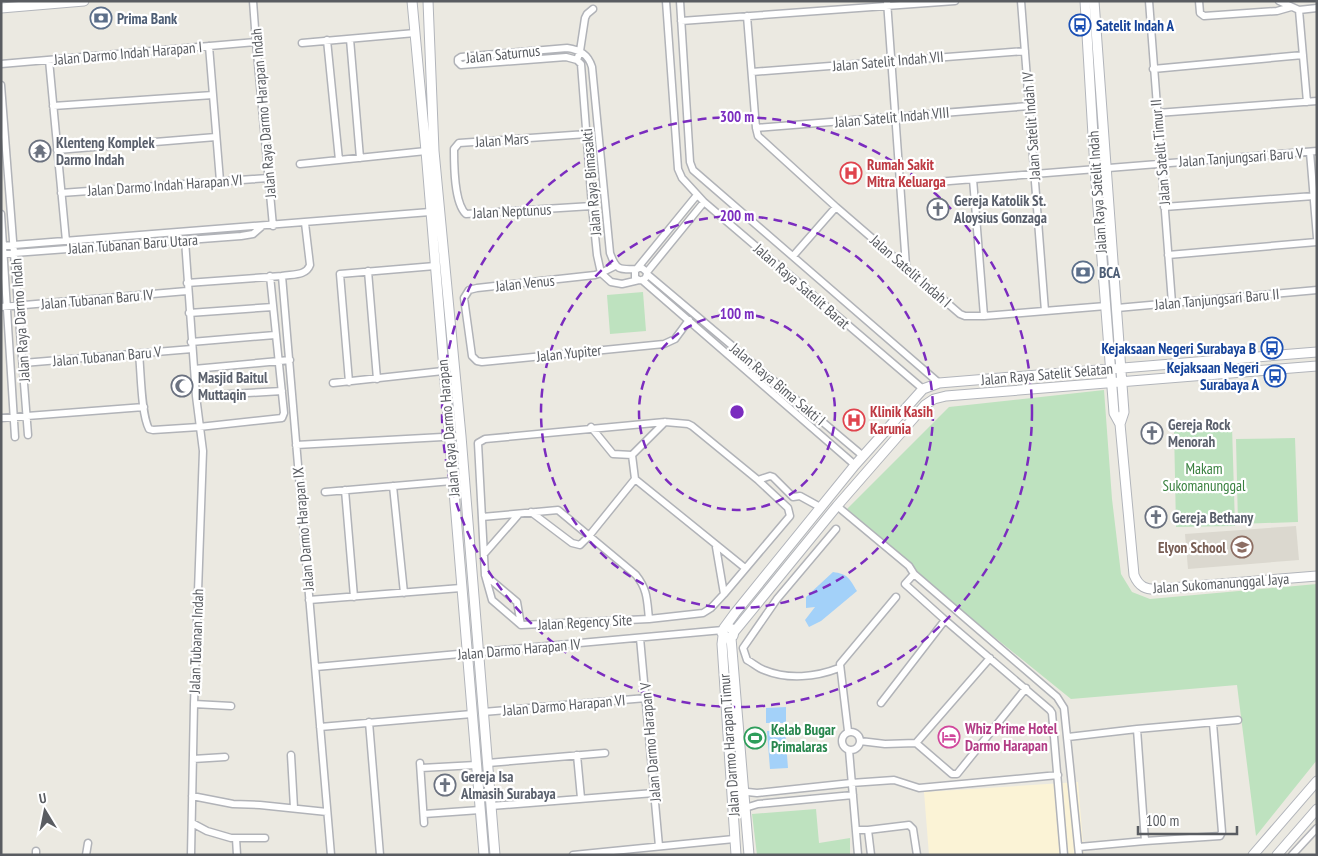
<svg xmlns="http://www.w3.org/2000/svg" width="1318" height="856" font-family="'PT Sans Narrow',sans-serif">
<rect width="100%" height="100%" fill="#ebe9e1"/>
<path fill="#fbf3d6" d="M1078 782 1084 855H929L924 792Z"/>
<path fill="#dbd8cf" d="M1296 526 1299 560 1188 569 1185 534Z"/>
<path fill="#bee2bf" d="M643 292 646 331 610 334 607 295Z
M1104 390 1112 499 1121 574 1132 592 1150 599 1317 584V760L1256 836 1237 685 1071 699 951 602 847 509 949 407Z
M1232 426 1235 526 1176 527 1174 428Z
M1295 438 1298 522 1238 524 1236 439Z
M816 809 819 843 850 838V855H757L752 814Z"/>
<path fill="#a3d1f9" d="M833 572C848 574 849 578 857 591L821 621 809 627 805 620 815 607 806 608V597Z
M786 707V723H766V708Z
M785 730 788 768 770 769 767 731Z"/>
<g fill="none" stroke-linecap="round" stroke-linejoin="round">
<g stroke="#b1b3b8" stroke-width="9">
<path id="street" d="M253 1 256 42 273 226
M666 1 678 169 682 178 704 202 923 389
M680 1 690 162 693 170 939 383
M887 1 906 266
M1021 1 1045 311
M1149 1 1172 303
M1199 1 1200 13 1204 16 1277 11 1291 7
M1279 1 1299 10 1317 8
M1299 10 1307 102
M747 16 756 128 758 136 836 207 960 314 965 316H984L1106 306
M681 21 955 1
M350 39 360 158
M327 40 339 160
M302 43 415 33
M209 46 220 181
M49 60 66 241
M577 60 580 51 585 18 587 14 593 9
M1 64 256 42
M1153 69 1303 55
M752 72 1025 51
M1 85 28 435
M53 106 213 95
M1157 113 1317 101
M756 128 1029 106
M587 134 459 143 454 149C454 165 454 203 466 214L592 206
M57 150 216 137
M1310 152 1317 238
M300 164 426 151
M973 179 984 316
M900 185 1317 151
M61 193 268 178
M1164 207 1314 196
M1 214 15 437
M305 223 310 265C306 276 293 274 282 276L331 855
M185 240 196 396 203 451 194 704 191 855
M1 246 430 212
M1 254 241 236 253 234 261 227
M794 255 836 207
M1168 255 1317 242
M615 266 601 273 595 275 477 288 469 290 464 298 472 356 477 361 482 362 664 344 675 339 689 320
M638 268H642L647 272C647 278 644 281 639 280L635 278V271L697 195
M637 269C619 270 616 270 610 253L592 67C588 54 580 50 567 48L461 57 458 59V62L461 65 566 57 577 60 581 64 592 206 597 255 601 273 611 282 622 284 639 280
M368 271 377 379
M647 272 704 202
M647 274 863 456
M642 280 855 465
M187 283 282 276
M1 307 187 291
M1117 308 1317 290
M189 313 273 307
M191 342 275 335
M139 354C141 372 141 414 149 429L153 430 199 427 282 418 284 413 270 276
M23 363 192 349
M194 369 290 360
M349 382 340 274 435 266
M333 383 443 371
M196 396 282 391
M1 418 144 407
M665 422 688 424 692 426 758 480 788 508 790 516 724 594 711 608 703 613 649 619 521 625 492 600 485 575 478 443 485 439Z
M665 422 632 455 635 479 745 568
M591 427 613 454 632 455
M296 445 461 436
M758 480 770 476 773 477 793 497 800 496 820 507
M393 486 404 593
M345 490 354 597
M325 492 452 481
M837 506 909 566 914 574 1057 697 1064 708 1079 855
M531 512 572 543 580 545 589 536 635 479
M482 517 558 510 636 575C648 590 647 601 649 619
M836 529 777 599 743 648 747 660C753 663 758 668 764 670 788 680 816 677 839 668
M716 547 724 594
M484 554 519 514
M914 574 905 584 945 620 1050 710 1052 713 1064 855
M485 575 517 602 521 625
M309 600 461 588
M640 638 659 846
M316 667 723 630
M881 703 945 620
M194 704 231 706
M483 712 646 698
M369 722 380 855
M320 727 472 714
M1137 729 1145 841
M848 731 840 664 896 597
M842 741a9 9 0 1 1 18 0a9 9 0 1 1-18 0Z
M1068 737 1137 729 1238 720
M860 741 885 744 916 743 990 658
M916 743 952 774H957L1026 688
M849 750 858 855
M291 755 294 808
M577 755 581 798
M193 759 225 757
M420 763 424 823
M488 763 605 753
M421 768 476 765
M732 793 738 791 757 793 851 783 894 780 919 788 1058 775
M192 796 233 804 260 805 327 812
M491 806 654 793
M745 808 758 804 853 795
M424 814 480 810
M192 823 207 831 231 838H265
M856 830H868L871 855
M868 830 909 825 913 829 917 855
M236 838 237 855
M1079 847 1145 841 1220 836 1222 832 1213 723
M36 851V855
M86 855 88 843
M573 855 734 839
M1292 855 1317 828"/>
</g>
<g stroke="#b2b5bb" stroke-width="11">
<path id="secondary" d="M412 1 426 151 484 855
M428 1 434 151 461 436 495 855
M1085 1 1095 169 1114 413 1120 424 1134 575C1139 587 1146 590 1158 589L1317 576
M1094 1 1124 412 1120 424
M1 8 84 1
M724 628 735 613 855 465 923 389 939 383 1317 352
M734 632 732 629 728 627 724 628 722 633 727 638 733 636 734 632 837 506 925 405 934 399 946 396 1317 366
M723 636 722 644 736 855
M731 638 749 855
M1253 855 1317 781
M1277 855 1317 809"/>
</g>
<use href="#street" stroke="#fff" stroke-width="6"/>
<use href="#secondary" stroke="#fff" stroke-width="9"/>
</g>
<g fill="none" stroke="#7b2cbf" stroke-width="2.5" stroke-dasharray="9 6">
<circle cx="737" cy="412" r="98"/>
<circle cx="737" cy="412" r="196"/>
<circle cx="737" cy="412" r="295"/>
</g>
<defs>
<g id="bank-ring" transform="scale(1.125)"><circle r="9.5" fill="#fff" stroke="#5c6f8a" stroke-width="1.5"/><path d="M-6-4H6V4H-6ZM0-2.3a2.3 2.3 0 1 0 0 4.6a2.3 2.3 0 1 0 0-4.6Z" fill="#5c6f8a"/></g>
<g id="bus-ring" transform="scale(1.125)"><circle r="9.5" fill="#fff" stroke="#1a4fb4" stroke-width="1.5"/><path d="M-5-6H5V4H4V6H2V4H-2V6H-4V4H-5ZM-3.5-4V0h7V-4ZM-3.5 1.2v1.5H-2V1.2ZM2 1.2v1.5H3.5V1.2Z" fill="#1a4fb4"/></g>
<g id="temple-ring" transform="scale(1.125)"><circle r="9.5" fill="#fff" stroke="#6b7280" stroke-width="1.5"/><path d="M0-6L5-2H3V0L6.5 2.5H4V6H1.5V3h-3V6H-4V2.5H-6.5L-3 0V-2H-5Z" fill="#6b7280"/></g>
<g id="hospital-ring" transform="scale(1.125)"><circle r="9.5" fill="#fff" stroke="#e0444e" stroke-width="1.5"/><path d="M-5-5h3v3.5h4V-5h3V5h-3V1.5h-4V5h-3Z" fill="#e0444e"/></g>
<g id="church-ring" transform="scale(1.125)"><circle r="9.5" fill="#fff" stroke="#6b7280" stroke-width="1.5"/><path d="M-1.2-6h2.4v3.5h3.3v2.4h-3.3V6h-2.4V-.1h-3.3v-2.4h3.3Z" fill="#6b7280"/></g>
<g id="mosque-ring" transform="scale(1.125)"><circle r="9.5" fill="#fff" stroke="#6b7280" stroke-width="1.5"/><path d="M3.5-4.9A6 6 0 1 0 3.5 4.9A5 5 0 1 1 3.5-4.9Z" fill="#6b7280"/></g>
<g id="school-ring" transform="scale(1.125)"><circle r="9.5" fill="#fff" stroke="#8d6e63" stroke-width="1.5"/><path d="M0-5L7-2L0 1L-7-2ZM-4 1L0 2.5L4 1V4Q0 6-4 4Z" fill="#8d6e63"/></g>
<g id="hotel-ring" transform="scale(1.125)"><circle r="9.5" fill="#fff" stroke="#d1479c" stroke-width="1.5"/><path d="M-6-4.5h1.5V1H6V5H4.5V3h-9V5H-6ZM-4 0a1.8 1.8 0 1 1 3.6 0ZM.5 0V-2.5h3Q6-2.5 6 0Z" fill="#d1479c"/></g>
<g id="stadium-ring" transform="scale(1.125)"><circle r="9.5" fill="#fff" stroke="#2e9e5b" stroke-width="1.5"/><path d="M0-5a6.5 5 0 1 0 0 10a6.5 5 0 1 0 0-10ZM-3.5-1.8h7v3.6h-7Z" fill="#2e9e5b"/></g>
</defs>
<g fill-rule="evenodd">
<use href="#bank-ring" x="101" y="18"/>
<use href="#bus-ring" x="1080" y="25"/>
<use href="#temple-ring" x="40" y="151"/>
<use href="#hospital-ring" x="851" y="173"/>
<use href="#church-ring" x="938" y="209"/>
<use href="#bank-ring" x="1083" y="272"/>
<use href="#bus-ring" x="1272" y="348"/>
<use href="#bus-ring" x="1275" y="376"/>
<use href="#mosque-ring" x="182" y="386"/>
<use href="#hospital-ring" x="854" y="420"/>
<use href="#church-ring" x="1152" y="433"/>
<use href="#church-ring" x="1156" y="517"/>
<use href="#school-ring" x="1242" y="547"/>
<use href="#hotel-ring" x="949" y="737"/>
<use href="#stadium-ring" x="755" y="738"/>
<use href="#church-ring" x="445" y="785"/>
</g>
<g text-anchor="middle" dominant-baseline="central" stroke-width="4.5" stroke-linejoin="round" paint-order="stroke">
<g font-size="15" font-weight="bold" fill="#4e5e75" stroke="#fff" text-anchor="start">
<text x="117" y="18">Prima Bank</text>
<text x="1099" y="272">BCA</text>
</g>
<g font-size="15" font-weight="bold" fill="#164399" stroke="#fff" text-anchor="end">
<text x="1096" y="25" text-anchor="start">Satelit Indah A</text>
<text x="1256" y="348">Kejaksaan Negeri Surabaya B</text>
<text x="1259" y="367">Kejaksaan Negeri<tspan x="1259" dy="17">Surabaya A</tspan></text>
</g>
<g font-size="15" fill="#595c61" stroke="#fff">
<text transform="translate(128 53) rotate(-5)">Jalan Darmo Indah Harapan I</text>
<text transform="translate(503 54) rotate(-6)">Jalan Saturnus</text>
<text transform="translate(888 61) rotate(-5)">Jalan Satelit Indah VII</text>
<text transform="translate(263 113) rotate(-95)">Jalan Raya Darmo Harapan Indah</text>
<text transform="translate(892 117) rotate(-5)">Jalan Satelit Indah VIII</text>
<text transform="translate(1031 126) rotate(-94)">Jalan Satelit Indah IV</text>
<text transform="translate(502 140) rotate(-4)">Jalan Mars</text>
<text transform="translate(1160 152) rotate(-95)">Jalan Satelit Timur II</text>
<text transform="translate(1241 157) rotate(-4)">Jalan Tanjungsari Baru V</text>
<text transform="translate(591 182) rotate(-95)">Jalan Raya Bimasakti</text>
<text transform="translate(165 185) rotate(-4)">Jalan Darmo Indah Harapan VI</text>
<text transform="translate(1097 192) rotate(-94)">Jalan Raya Satelit Indah</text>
<text transform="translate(512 211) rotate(-3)">Jalan Neptunus</text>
<text transform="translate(133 244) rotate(-4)">Jalan Tubanan Baru Utara</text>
<text transform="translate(911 271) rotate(41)">Jalan Satelit Indah I</text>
<text transform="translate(525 283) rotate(-6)">Jalan Venus</text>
<text transform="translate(802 286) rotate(41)">Jalan Raya Satelit Barat</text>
<text transform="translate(97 299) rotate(-5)">Jalan Tubanan Baru IV</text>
<text transform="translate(1217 299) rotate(-5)">Jalan Tanjungsari Baru II</text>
<text transform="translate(20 320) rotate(-94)">Jalan Raya Darmo Indah</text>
<text transform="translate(569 353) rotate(-6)">Jalan Yupiter</text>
<text transform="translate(107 356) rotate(-5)">Jalan Tubanan Baru V</text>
<text transform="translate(1047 374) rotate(-5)">Jalan Raya Satelit Selatan</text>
<text transform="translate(778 384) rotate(40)">Jalan Raya Bima Sakti I</text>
<text transform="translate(448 428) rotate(-95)">Jalan Raya Darmo Harapan</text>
<text transform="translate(303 529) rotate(-95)">Jalan Darmo Harapan IX</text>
<text transform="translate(1221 583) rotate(-4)">Jalan Sukomanunggal Jaya</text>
<text transform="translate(585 622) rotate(-3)">Jalan Regency Site</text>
<text transform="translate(196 641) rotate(-88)">Jalan Tubanan Indah</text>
<text transform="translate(519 649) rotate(-5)">Jalan Darmo Harapan IV</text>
<text transform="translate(564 705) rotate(-5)">Jalan Darmo Harapan VI</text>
<text transform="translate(650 742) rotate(-95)">Jalan Darmo Harapan V</text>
<text transform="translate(729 745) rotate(-94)">Jalan Darmo Harapan Timur</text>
</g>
<g font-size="15" font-weight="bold" fill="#5b616d" stroke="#fff" text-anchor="start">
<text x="56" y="142">Klenteng Komplek<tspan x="56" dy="17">Darmo Indah</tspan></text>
<text x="954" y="200">Gereja Katolik St.<tspan x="954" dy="17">Aloysius Gonzaga</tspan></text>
<text x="198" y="377">Masjid Baitul<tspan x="198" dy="17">Muttaqin</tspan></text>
<text x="1168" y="424">Gereja Rock<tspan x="1168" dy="17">Menorah</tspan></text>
<text x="1172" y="517">Gereja Bethany</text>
<text x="461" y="776">Gereja Isa<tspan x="461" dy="17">Almasih Surabaya</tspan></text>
</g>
<g font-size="15" font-weight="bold" fill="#be3a42" stroke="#fff" text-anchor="start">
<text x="867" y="164">Rumah Sakit<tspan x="867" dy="17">Mitra Keluarga</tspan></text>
<text x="870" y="411">Klinik Kasih<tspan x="870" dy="17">Karunia</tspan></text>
</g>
<g font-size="15" fill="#39803f" stroke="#fff">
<text x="1204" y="468">Makam<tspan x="1204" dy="17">Sukomanunggal</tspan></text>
</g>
<g font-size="15" font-weight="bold" fill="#785e54" stroke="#fff" text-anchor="end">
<text x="1226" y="547">Elyon School</text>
</g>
<g font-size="15" font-weight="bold" fill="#b23c85" stroke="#fff" text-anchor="start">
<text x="965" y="728">Whiz Prime Hotel<tspan x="965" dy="17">Darmo Harapan</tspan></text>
</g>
<g font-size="15" font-weight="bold" fill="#27864d" stroke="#fff" text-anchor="start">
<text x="771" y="729">Kelab Bugar<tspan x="771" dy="17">Primalaras</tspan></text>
</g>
</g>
<circle cx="737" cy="412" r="8" fill="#7b2cbf" stroke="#fff" stroke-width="2.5"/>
<g font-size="15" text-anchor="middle" font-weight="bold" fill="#7b2cbf" stroke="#fff" stroke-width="4.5" stroke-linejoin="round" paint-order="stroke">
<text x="737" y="122">300 m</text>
<text x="737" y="221">200 m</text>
<text x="737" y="319">100 m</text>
</g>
<rect width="1318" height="856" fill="none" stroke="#595c61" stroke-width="5"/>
<g transform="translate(45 811) rotate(350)" stroke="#ffffff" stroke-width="4" paint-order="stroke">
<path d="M0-4L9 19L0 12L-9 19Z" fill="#595c61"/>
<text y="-8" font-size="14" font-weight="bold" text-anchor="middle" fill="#595c61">U</text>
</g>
<path d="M1138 826v8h99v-8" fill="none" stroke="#595c61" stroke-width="2.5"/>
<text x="1146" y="826" font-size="15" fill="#595c61" stroke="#ffffff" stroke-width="4" paint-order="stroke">100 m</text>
</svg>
